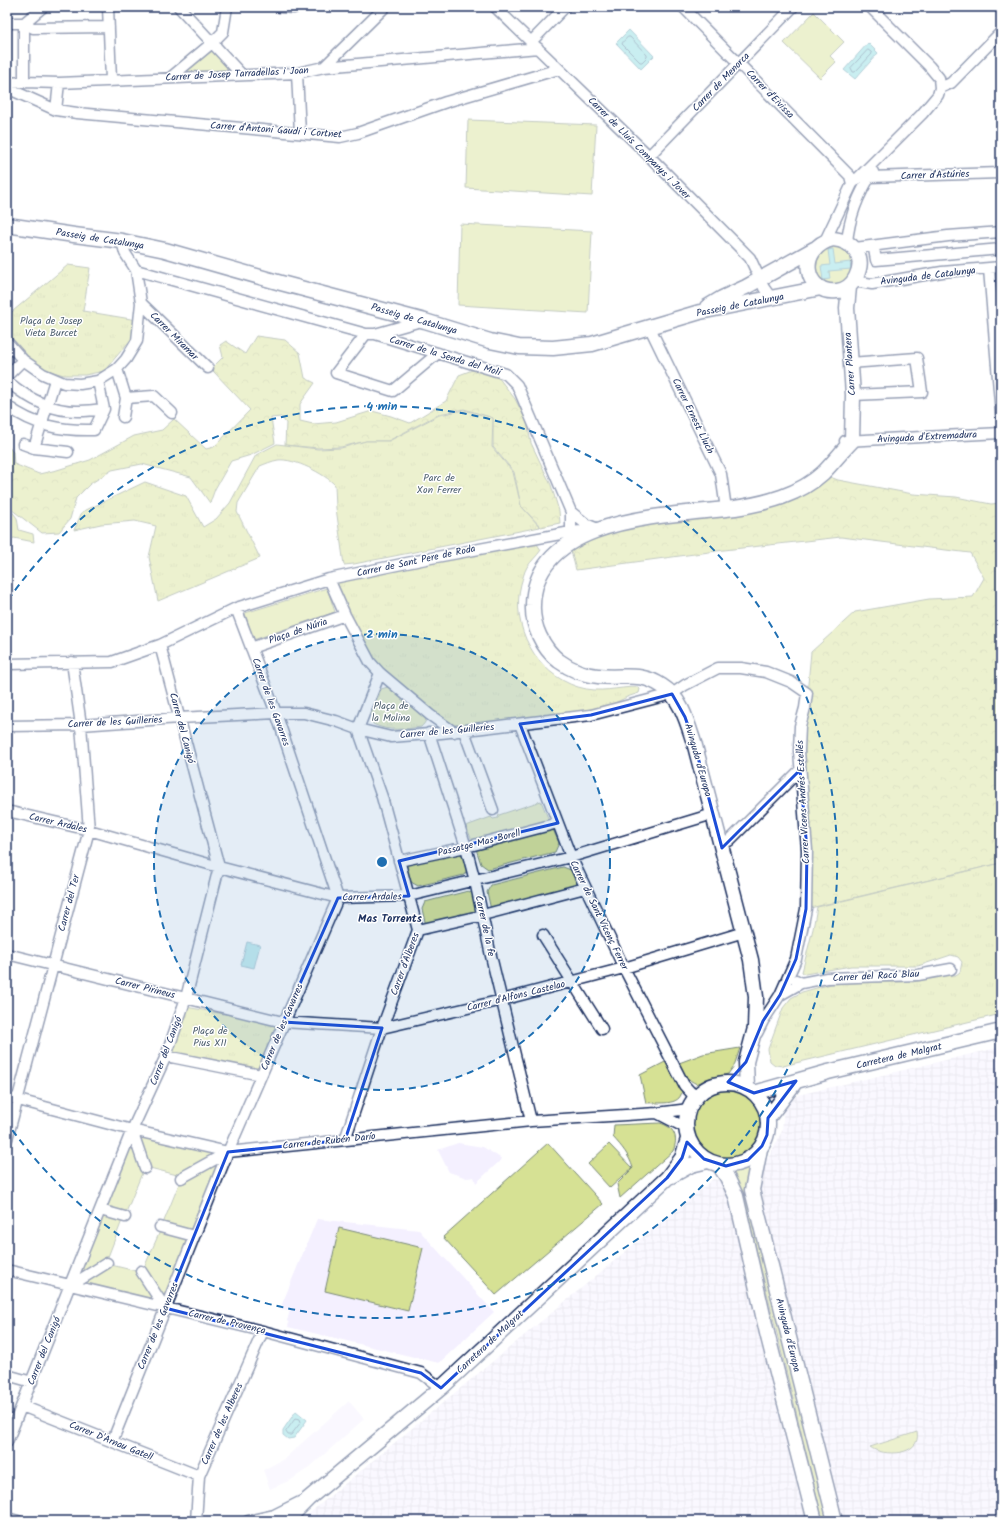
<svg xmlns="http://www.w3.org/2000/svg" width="1008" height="1528" font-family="Kalam,sans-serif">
<defs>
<pattern id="industrial-grid" width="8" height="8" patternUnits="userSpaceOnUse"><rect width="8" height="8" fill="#f4f0ff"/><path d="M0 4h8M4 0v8" fill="none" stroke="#d1cedd"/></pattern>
<pattern id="forest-crowns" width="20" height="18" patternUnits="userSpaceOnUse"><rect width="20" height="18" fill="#d6e194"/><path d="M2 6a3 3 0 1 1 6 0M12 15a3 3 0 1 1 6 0" fill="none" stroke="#b7c182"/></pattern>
<pattern id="park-tufts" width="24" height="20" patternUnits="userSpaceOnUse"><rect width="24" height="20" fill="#d6e194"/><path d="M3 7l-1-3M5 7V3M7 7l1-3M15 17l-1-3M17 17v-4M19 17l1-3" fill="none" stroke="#b7c182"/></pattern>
</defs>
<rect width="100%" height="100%" fill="#fff"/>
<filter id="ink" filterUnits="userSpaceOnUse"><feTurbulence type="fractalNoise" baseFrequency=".025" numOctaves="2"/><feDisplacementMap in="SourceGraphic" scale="8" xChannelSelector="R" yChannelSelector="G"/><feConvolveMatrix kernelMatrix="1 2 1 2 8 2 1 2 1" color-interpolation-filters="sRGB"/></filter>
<g filter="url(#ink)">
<path fill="#f4f0ff" d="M458 1143 483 1147 502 1159 476 1183 474 1177 467 1178 449 1172 438 1150Z
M317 1219 419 1230 494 1312 439 1363 288 1327 289 1323 287 1321 290 1310 280 1309Z
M349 1401 364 1419 310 1467 291 1480 270 1489 263 1470 284 1459Z"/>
<path fill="url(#industrial-grid)" d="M1001 1047V1521H300L713 1179 757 1188 762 1170 782 1131 784 1107 798 1095Z"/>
<path fill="#d6e194" stroke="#788879" d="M814 12 844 42 830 56 836 62 820 78 784 43Z
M217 48 238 73 175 75Z
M468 120 596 125 592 196 466 188Z
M460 224 592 231 588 313 458 305Z
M833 244 845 248 853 258 851 277 840 285H826L815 275 816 255Z
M7 505 17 518 19 530 33 534 34 542 14 538 7 540Z
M327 588 335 612 253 640 245 613Z
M541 801 550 823 473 843 466 826 491 817 493 819 498 818 499 815Z
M552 827 559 843 555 852 488 869 481 864 475 846Z
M463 850 469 867 464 875 418 886 411 882 405 864Z
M563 867 571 870 579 889 491 910 487 892 491 885Z
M468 891 476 895 479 913 426 926 422 909 425 902Z
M740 1048 734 1066 728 1074 706 1079 697 1084C687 1080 683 1073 679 1063L703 1054Z
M667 1061 682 1091C680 1107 658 1102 646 1103L640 1075Z
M693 1124a36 36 0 1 1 72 0a36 36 0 1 1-72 0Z
M660 1123C674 1127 679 1137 673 1151L620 1198 617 1184 633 1168C629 1155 622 1147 613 1137L614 1125Z
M135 1133 225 1152 181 1176 146 1167Z
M132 1136 144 1168 125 1215 102 1209Z
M548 1143 603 1204 496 1295 443 1237Z
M609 1144 632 1168 610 1188 588 1164Z
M227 1155 193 1235 162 1226 181 1179Z
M751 1165 832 1521H823L742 1191 731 1173 732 1170Z
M101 1211 123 1218 106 1262 72 1283Z
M339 1228 423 1248 408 1311 325 1291Z
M161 1229 192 1237 165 1303 143 1270Z
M107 1264 140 1272 163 1307 73 1285Z
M917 1432C922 1456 883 1457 870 1447Z"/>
<path fill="url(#forest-crowns)" stroke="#788879" d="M256 336 285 340 300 353 305 378 315 383 300 404V421L313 424 336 422 372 411 391 416 410 423 446 401 459 375 475 369 498 377 515 399 527 422 531 443 551 485 559 511 560 523 541 527 521 506 514 472 493 447V418L464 409 439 414 388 441H366L341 447 318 448 285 445 286 423 281 417 271 418 275 443 251 455 231 461 215 489 210 503 191 477 142 464 112 470 90 484 76 498 70 519 59 532 42 533 11 509 7 500V445L13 452 14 464 39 474 57 470 90 460 134 436 162 430 174 419 206 449 214 447 250 410 214 372 212 368 223 357 220 345 226 341 245 354Z
M822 474 838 480 913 494 956 497 991 504 1001 503V863L806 909 800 770 811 652 855 612 929 599 973 597 984 578 970 553 841 537 724 550 576 570 569 543 600 527 749 506Z"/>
<path fill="url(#park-tufts)" stroke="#788879" d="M68 265 90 268 83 311 137 320 134 336 104 371 85 375H64L46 370 35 364 7 332V316Z
M464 410 493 418 492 447 513 472 521 506 540 527 354 564 344 565 336 508 335 485C325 474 294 458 278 460 272 461 265 464 260 466L238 503 237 512 260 558 158 601 149 557 156 526 135 521 101 524 74 530 82 512 145 482 186 496 203 527 216 519 230 503 256 455 277 444 318 449 341 448 366 441H389L439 415Z
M533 538 541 550C537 556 531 561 527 567 524 572 523 578 521 584 510 626 536 674 578 687 601 694 616 687 638 687L640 689 639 693 627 697 591 715 455 731 380 673 329 579Z
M388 687C396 693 424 710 426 719 426 722 423 725 421 727 404 729 389 732 373 724L371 714 381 689Z
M1001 863V1014L783 1066 775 1065 770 1061 768 1049 783 1008 791 998 802 992 831 984 869 982H913L942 975H956L960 972 962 962 958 957 951 955 918 966H851L805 974 802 972 813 929 817 907Z
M186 1007 279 1024 260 1071 166 1056Z"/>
<path fill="#88dadf" stroke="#5c96ab" d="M629 30 654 56 641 69 616 43Z
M868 43 878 53 855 79 844 70Z
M833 249 835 264 850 262 851 269 829 271 830 279 823 280 821 266 830 265 828 250Z
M247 942 260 945 254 968 241 965Z
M296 1411 307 1420 294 1438 288 1439 283 1435V1430Z"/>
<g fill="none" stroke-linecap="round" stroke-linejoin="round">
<path stroke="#477392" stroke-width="1" d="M628 37H630L647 55V57L642 62H640L622 44 623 42Z
M868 50 871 52 872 54 855 72H853L851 68Z
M296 1418 300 1419 301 1422 291 1435H288L286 1432Z"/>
<g stroke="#1b2f5e" stroke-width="13">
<path id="street" d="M108 7 111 80
M179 7 241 74
M279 7 294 8 296 7
M495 7 649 156 750 258 764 288 772 299
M683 7 850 176 852 184
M7 23H24L33 28 109 27
M531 42 565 7
M324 67 385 7
M297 73 300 133
M170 78 212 43 223 32 227 7
M24 82V23L43 7
M7 83 24 82 59 83 297 73 324 67 538 48
M7 88 56 110 77 113 340 137 358 133 446 102 559 69
M940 88 951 83 1001 32
M56 110 59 83
M649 156 793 7
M869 177 1001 173
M825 241 852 184 922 114 938 95 940 88 939 78 929 66 870 7
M847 243C849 217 859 193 873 172
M855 248 948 236 1001 232
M874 249 876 260 1001 249
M989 269 1001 415
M136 270 366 334H375L506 374 517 385 571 512V538
M854 281 872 284 942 272 1001 267
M141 303 208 368
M649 326 721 474 726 509
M366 334 336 373 393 391 438 353
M375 334 421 321
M7 342 23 360 43 374 64 383 80 384 98 381 117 369 126 359 137 341 141 303 136 270 125 253 122 241
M850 363 917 358 922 392 853 395
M117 369 126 398 123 417
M7 376 23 360
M7 381C27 398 53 412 80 411 88 411 96 410 104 409
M126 398 154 396 172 413
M7 406C35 426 61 431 94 430L104 409 98 381
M845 441 1001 433
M23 444 34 448 68 452
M34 448 55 380
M571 512 586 524 598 529
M329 579 345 615 370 662 380 673 430 715 454 732
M251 648 345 615
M7 664 112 662 160 645 236 608 329 579 431 558 571 532 591 530
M520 724 571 857 624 968 684 1085 695 1097
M7 726 81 725 179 718 276 713H304L336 721 358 729 391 737 441 733 591 715 672 694 685 685 718 668H741L766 672 791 682 807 693 805 708 800 726 799 751 807 850 806 909 796 959 780 995 763 1021 757 1033
M464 731 493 810
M429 733 466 847 475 881 491 956 531 1121
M7 811 89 830 219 867 338 898 409 896 571 857 713 814
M721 843 729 841 800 770
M399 861 466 847 558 823
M418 930 479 916 585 888
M543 935 602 1029
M7 954 283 1022 382 1028 502 1000 624 968 744 932
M801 983 827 978 918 975 951 969
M780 995 801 983 796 980
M166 1056 261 1075
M7 1097 132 1130 228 1152 531 1121 657 1113 689 1109
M657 1113 686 1128
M132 1130 145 1168
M7 1139 89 830 81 725 72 662
M345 1140 382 1028 418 930 382 797 358 729 380 673
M181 1178 228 1152
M100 1210 125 1217
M160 1227 194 1236
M7 1270 263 1331 421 1373 441 1388
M141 1271 165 1308
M70 1286 107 1263
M7 1375 32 1382
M22 1406 199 1476
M7 1442 132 1130 166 1056 186 998 219 867 160 645
M112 1442 228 1152 338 898 276 713 236 608
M7 1518 18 1521
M196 1521 199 1476 263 1331
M248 1521 274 1515 302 1501"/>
</g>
<g stroke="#1b2f5e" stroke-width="17">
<path id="secondary" d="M7 225 74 235 122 241 165 250 281 283 425 321 490 341 519 347 553 348 592 344 700 312 821 288
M833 239C854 241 866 257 856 277 852 285 846 290 837 291 804 295 796 248 833 239Z
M707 307 722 298 746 287 814 249
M686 1124a41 41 0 1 1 82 0a41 41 0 1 1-82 0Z
M747 1088 746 1062 755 1028 756 997 751 960 695 746C688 725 682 698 662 686 640 671 622 679 598 676 583 675 570 669 559 661 542 648 532 625 533 605 535 515 672 516 735 508 767 503 799 495 823 473 833 463 842 451 852 441L853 395 847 308 849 287
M754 1093 828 1072 1001 1031
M768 1118 796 1081
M760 1149 752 1190 835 1521
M719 1165 727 1177 736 1196 767 1333 815 1521
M671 1176 691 1165 708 1161
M286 1521 308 1499 441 1388 667 1178 682 1158 688 1139"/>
</g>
<use href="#street" stroke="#fff" stroke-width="10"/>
<use href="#secondary" stroke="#fff" stroke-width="14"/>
</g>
</g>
<path d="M0 0H1008V1528H0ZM672 694 685 717 695 746 722 848 800 770 807 850 806 909 796 959 780 995 763 1021 746 1062 728 1082 754 1093 796 1081 768 1118 767 1135 762 1146 748 1160 726 1166 704 1159 687 1142 682 1158 667 1178 441 1388 421 1373 165 1308 228 1152 345 1140 382 1028 283 1022 338 898 409 896 399 861 558 823 520 724 591 715Z" fill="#fff" fill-opacity=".55" fill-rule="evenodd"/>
<path fill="none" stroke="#1d4ed8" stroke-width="3" stroke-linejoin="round" d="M672 694 685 717 695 746 722 848 800 770 807 850 806 909 796 959 780 995 763 1021 746 1062 728 1082 754 1093 796 1081 768 1118 767 1135 762 1146 748 1160 726 1166 704 1159 687 1142 682 1158 667 1178 441 1388 421 1373 165 1308 228 1152 345 1140 382 1028 283 1022 338 898 409 896 399 861 558 823 520 724 591 715Z"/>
<circle cx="382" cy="862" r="228" fill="#1f6fb2" fill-opacity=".12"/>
<g fill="none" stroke="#1f6fb2" stroke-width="2" stroke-dasharray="7 5">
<circle cx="382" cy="862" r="228"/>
<path d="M8 600A456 456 0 1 1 8 1124"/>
</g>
<g text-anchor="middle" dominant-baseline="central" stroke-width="3" stroke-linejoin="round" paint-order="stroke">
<g font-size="10" fill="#1b2f5e" stroke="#fff">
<text transform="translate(237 74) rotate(-3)">Carrer de Josep Tarradellas i Joan</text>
<text transform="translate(721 82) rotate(-46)">Carrer de Menorca</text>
<text transform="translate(770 94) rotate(46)">Carrer d'Eivissa</text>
<text transform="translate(276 130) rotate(4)">Carrer d'Antoni Gaudí i Cortnet</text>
<text transform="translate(639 148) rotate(45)">Carrer de Lluís Companys i Jover</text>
<text transform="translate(935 175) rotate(-2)">Carrer d'Astúries</text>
<text transform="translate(100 239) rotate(9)">Passeig de Catalunya</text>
<text transform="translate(928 276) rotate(-7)">Avinguda de Catalunya</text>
<text transform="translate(740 305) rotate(-11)">Passeig de Catalunya</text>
<text transform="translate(414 319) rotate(16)">Passeig de Catalunya</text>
<text transform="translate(174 336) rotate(45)">Carrer Miramar</text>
<text transform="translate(445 356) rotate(17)">Carrer de la Senda del Molí</text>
<text transform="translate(850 364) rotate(-94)">Carrer Plantera</text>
<text transform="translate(693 416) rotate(64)">Carrer Ernest Lluch</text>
<text transform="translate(927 437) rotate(-3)">Avinguda d'Extremadura</text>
<text transform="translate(416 561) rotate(-12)">Carrer de Sant Pere de Roda</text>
<text transform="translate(298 631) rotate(-19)">Plaça de Núria</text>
<text transform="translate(271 702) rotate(70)">Carrer de les Gavarres</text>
<text transform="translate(115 722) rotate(-3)">Carrer de les Guilleries</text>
<text transform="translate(182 728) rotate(75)">Carrer del Canigó</text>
<text transform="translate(447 731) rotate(-5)">Carrer de les Guilleries</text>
<text transform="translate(698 760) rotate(74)">Avinguda d'Europa</text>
<text transform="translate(803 802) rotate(-93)">Carrer Vicens Andrés Estellés</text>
<text transform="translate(58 823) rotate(13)">Carrer Ardales</text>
<text transform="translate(479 843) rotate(-14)">Passatge Mas Borell</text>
<text transform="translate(372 897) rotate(-1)">Carrer Ardales</text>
<text transform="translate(69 903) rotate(-75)">Carrer del Ter</text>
<text transform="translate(599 915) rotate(64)">Carrer de Sant Vicenç Ferrer</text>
<text transform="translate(485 926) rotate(78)">Carrer de la fe</text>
<text transform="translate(405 964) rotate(-70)">Carrer d'Alberes</text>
<text transform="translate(876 976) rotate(-3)">Carrer del Racó Blau</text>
<text transform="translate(145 988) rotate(14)">Carrer Pirineus</text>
<text transform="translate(516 996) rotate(-14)">Carrer d'Alfons Castelao</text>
<text transform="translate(282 1027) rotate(-67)">Carrer de les Gavarres</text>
<text transform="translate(166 1051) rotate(-69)">Carrer del Canigó</text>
<text transform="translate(899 1056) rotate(-13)">Carretera de Malgrat</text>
<text transform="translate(329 1141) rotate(-6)">Carrer de Rubén Darío</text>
<text transform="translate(227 1322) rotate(13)">Carrer de Provença</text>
<text transform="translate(158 1326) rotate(-68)">Carrer de les Gavarres</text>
<text transform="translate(788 1335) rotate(76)">Avinguda d'Europa</text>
<text transform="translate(490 1342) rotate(-43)">Carretera de Malgrat</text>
<text transform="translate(44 1351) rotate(-68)">Carrer del Canigó</text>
<text transform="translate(222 1424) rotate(-66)">Carrer de les Alberes</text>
<text transform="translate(111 1441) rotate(22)">Carrer D'Arnau Gatell</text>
</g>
<g font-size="10" fill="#4a5c6c" stroke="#fff">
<text x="51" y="321">Plaça de Josep<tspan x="51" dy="12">Vieta Burcet</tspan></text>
<text x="439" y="478">Parc de<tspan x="439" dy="12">Xon Ferrer</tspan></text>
<text x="391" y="706">Plaça de<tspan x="391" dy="12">la Molina</tspan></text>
<text x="210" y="1031">Plaça de<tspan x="210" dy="12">Pius XII</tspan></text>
</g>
<g font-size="11" font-weight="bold" fill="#1b2f5e" stroke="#fff">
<text x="390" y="919">Mas Torrents</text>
</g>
</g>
<circle cx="382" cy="862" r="6" fill="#1f6fb2" stroke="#fff" stroke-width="2"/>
<g font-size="12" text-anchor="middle" font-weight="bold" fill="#1f6fb2" stroke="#fff" stroke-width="3" stroke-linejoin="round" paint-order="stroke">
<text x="382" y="410">4 min</text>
<text x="382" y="638">2 min</text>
</g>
<rect width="1008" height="1528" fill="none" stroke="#fff" stroke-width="24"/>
<rect x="12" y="12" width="984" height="1504" fill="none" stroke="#1b2f5e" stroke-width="1.5" filter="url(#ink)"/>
</svg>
